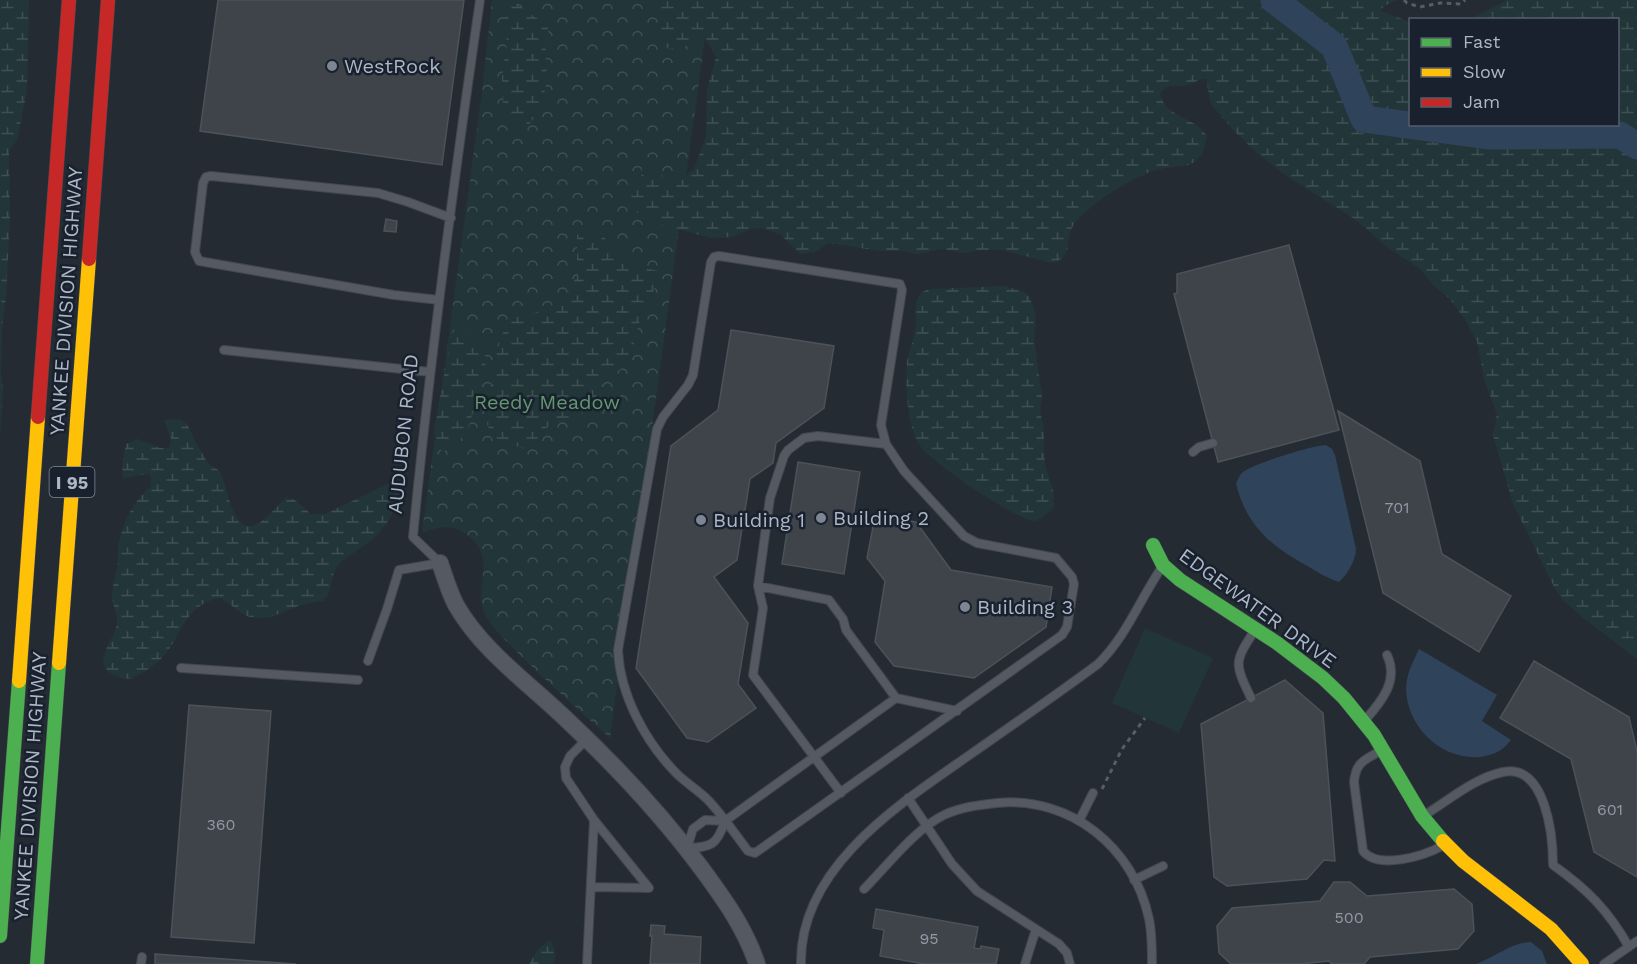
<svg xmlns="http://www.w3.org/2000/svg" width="1637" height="964" font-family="'Work Sans',sans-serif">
<defs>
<pattern id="forest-crowns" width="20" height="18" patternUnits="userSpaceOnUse" patternTransform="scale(1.5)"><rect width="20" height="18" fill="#223538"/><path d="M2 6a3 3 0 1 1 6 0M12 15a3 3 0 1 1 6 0" fill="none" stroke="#3f5053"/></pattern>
<pattern id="wetland-marsh" width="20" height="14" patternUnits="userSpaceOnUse" patternTransform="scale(1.5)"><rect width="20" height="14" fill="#223538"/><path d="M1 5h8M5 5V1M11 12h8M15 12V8" fill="none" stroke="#3f5053"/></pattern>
</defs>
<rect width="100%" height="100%" fill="#252b32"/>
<path fill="url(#forest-crowns)" d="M492 0H710L610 738C579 710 548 683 519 654 508 642 494 631 486 616 471 590 497 563 472 539 457 524 440 525 422 533L482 91Z"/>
<path fill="url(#wetland-marsh)" d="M0 0H29L27 91 17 140 9 151 10 217 6 297 2 327 1 371 3 392 0 439Z
M659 0H1398L1384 6 1381 11 1410 22V124H1618V20L1471 19 1507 0H1637V659L1583 618 1561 598 1554 587 1513 504 1493 435 1497 414 1485 382 1477 342 1464 318 1448 297 1434 286 1420 269 1387 247 1356 220 1288 177 1256 152 1234 131 1211 104 1206 79C1198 78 1196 83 1188 85 1175 88 1172 81 1160 93 1164 118 1195 116 1207 136 1205 145 1204 154 1196 161 1187 168 1172 166 1161 169 1141 173 1124 185 1107 195 1097 202 1075 219 1071 230 1065 245 1073 257 1052 263L1002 250H978L964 253 942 249 917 254 904 251H880L829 243 815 252 800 254 781 235 762 228 751 229 732 237 710 238 654 222 629 208 626 198 641 180 642 168 651 167 667 179H680L694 169 706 136 707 89 716 57 706 40 701 37C683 42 687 56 664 47L659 32Z
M514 3C516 3 546 24 547 27 550 32 546 44 546 50 545 61 548 72 546 83 545 97 536 119 525 129H520L513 122 503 103 502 77 507 43 504 15 505 7 509 4Z
M591 230H601C609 253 637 268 660 271L654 290 642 312 631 355 622 368 606 379 593 402 582 413 575 418 557 422 546 428 528 450C521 448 494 439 491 434 490 432 488 426 487 424L497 350 508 319 542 311 563 299 577 276V235L582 232Z
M1004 286 1024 292 1030 298 1036 316 1034 339 1042 396 1040 411 1044 429V451L1045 465 1053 489 1054 506 1052 510 1036 521C1017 521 934 464 921 447 907 430 905 383 907 362 909 349 916 335 916 322 916 313 914 303 919 295 922 291 927 290 931 289Z
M456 323 484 350 486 360 483 382 467 431 464 436 443 452 436 445 434 430 448 353Z
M179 419C191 424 190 434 197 444 200 449 203 455 206 460 209 465 216 467 220 472 229 488 232 543 262 521 271 514 278 505 286 498L295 500 311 514H325L392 482 396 483C405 501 384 531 369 542 360 550 348 555 339 564 329 575 334 594 323 600 317 603 311 602 305 604 285 609 269 624 247 616 238 612 230 603 220 598 182 605 183 638 159 661 151 668 140 674 131 679 123 679 111 676 106 669 96 656 118 634 117 621 117 612 112 604 112 594 113 583 116 574 118 563 118 558 117 554 118 549 121 525 133 501 151 486V476L148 474 123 478 122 465 126 444 137 439 160 448H169L171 439 164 420Z
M550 940C554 947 558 956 553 964H529L538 949Z"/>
<path fill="#223538" d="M1145 628 1213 658 1179 733 1112 703Z"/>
<path fill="#2f435b" d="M1326 445 1332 449 1335 455 1356 549C1356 560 1347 575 1339 582 1329 579 1319 573 1309 567 1272 547 1247 527 1236 484 1238 479 1239 476 1243 472 1256 463 1310 446 1326 445Z
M1419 649 1497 695 1482 721 1511 740C1503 751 1493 755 1480 757 1441 760 1407 727 1406 689 1406 674 1413 662 1419 649Z
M1531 942 1542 951 1547 964H1476C1494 958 1512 942 1531 942Z"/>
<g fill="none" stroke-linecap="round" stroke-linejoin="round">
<path stroke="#2f435b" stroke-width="27" d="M1274 0 1334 46 1364 119 1490 136 1620 135 1637 146"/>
</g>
<path fill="#3f444b" stroke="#4c525a" stroke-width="1.5" d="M218 0H464L442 165 200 131Z
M386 219 397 221 396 232 384 231Z
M1289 245 1339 430 1218 462 1174 294 1177 293V274Z
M731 330 834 346 824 408 776 443 773 463 750 479 737 560 714 577 748 623 738 684 756 708 708 742 687 738 636 668 671 446 718 410Z
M1338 411 1420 461 1442 554 1511 596 1479 652 1383 593Z
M798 462 860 472 844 574 782 564Z
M875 516 916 522 951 570 1052 587 1046 627 974 678 894 666 875 642 885 581 867 558Z
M1534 661 1629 717 1637 751V877L1594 852 1571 759 1500 718Z
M1285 680 1323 713 1335 861 1324 860 1307 879 1227 886 1214 877 1201 724Z
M189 705 271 711 254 943 171 937Z
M1334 882H1350L1367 896 1454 889 1472 904 1474 931 1458 949 1370 957 1364 964H1332L1329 961 1300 964H1231L1219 953 1217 926 1232 908 1320 901Z
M876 909 978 927 974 948 980 949 981 946 999 949 996 964H924L880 956 884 930 873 928Z
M651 925 665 926 664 934 701 937 700 964H650L652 936H650Z
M155 954 296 964H155Z"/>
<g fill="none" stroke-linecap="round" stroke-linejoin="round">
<g stroke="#42474d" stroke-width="10">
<path id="lane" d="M719 256 900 284 902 290 881 425 886 444 904 471 964 536 977 543 1056 558 1072 577 1074 584 1067 627 1062 635 755 853 748 851C735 834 723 816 708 800 698 790 686 783 676 773 645 741 620 695 618 650L657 429 663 417 688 385 693 375 711 262 714 257Z
M439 300 394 295 199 261 195 252 203 183 206 177 211 176 378 193 408 202 451 218
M224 350 430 372
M886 444 818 436 804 438 788 450 784 456 770 498 758 586 829 600 843 619 846 630 896 698 957 711
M1193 452 1199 447 1213 443
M440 563 413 537C430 357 454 179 480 0
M758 586 763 608 753 675 841 793
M368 661 387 609 399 570 440 563
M181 668 358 680
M1251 698C1234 663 1234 662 1255 630
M1366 719C1382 701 1399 680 1387 655
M1382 750C1365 760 1356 761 1354 782L1363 851C1378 870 1424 856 1442 846
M908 798 952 864 977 891 1059 944 1067 953 1070 964
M1423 816C1448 801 1474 778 1503 772 1546 763 1553 837 1553 865 1587 889 1608 910 1629 947
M725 821 705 820 693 829 687 848C712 847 717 845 725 821L896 698
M1079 821 1093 793
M1134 880 1163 866
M591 887 649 888 594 820
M864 889C887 866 915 829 944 815 961 807 979 805 997 803 1070 796 1134 847 1149 919 1152 933 1152 949 1152 964
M141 964 142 957
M587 964 594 820 566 778 565 767 570 756 587 739
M801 964C799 867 901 803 971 754 1014 724 1056 695 1098 664 1126 637 1140 599 1162 567
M1025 964 1036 929
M1604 964 1637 941"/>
</g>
<g stroke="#42474d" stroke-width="18">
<path id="street" d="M440 563C445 577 449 592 456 605 482 651 530 684 567 720 616 766 662 815 702 869 724 899 745 928 757 964"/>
</g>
<g stroke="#42474d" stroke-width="15">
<path id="fast" d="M1153 545 1163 565 1180 580 1277 643 1323 678 1344 698 1374 735 1422 816 1443 841
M0 936 19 681
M37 964 59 663"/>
</g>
<g stroke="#42474d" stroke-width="15">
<path id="slow" d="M59 663 89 259
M19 681 38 417
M1443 841 1463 861 1551 929 1582 964"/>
</g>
<g stroke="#42474d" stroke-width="15">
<path id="jam" d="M89 259 108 0
M38 417 69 0"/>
</g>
<path stroke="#565d64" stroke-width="3" stroke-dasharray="4.5 4.5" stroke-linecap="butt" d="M1404 0 1407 3 1420 7 1440 3 1461 4 1465 0
M1102 789 1122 749 1145 718"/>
<use href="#lane" stroke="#545962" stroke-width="8"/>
<use href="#street" stroke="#545962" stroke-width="16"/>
<use href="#fast" stroke="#4caf50" stroke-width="14"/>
<use href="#slow" stroke="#ffc107" stroke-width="14"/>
<use href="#jam" stroke="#c62828" stroke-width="14"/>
</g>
<g fill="#7d8692" stroke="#18212d" stroke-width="2">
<circle cx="332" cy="66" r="6"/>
<circle cx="821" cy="518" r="6"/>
<circle cx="701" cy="520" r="6"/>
<circle cx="965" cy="607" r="6"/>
</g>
<g text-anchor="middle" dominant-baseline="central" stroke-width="5" stroke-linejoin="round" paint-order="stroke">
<g font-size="16" fill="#929aa7">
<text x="1397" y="507">701</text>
<text x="1610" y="809">601</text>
<text x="221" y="824">360</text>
<text x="1349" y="917">500</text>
<text x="929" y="938">95</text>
</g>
<rect fill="#18212d" stroke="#808a98" stroke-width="1.5" x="49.5" y="467" width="45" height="30" rx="4.5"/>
<g font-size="18" font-weight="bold" fill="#adb7c6">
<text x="72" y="482">I 95</text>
</g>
<g font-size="20" fill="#adb7c6" stroke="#18212d" text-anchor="start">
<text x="344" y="66">WestRock</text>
<text x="833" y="518">Building 2</text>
<text x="713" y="520">Building 1</text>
<text x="977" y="607">Building 3</text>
</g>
<g font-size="20" fill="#adb7c6" stroke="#18212d">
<text transform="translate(66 301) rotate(-86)">YANKEE DIVISION HIGHWAY</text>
<text transform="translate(403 434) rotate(-84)">AUDUBON ROAD</text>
<text transform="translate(1258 608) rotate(36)">EDGEWATER DRIVE</text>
<text transform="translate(30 786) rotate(-86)">YANKEE DIVISION HIGHWAY</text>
</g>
<g font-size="20" fill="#63976e" stroke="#18212d">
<text x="547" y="402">Reedy Meadow</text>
</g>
</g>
<rect x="1409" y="18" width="210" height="108" fill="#18212d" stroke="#545d6a" stroke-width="1.5"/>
<rect x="1421" y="38" width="30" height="9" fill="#4caf50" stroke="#545d6a" stroke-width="1.5"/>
<text x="1463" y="48" font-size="18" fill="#adb7c6">Fast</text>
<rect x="1421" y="68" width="30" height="9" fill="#ffc107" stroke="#545d6a" stroke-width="1.5"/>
<text x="1463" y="78" font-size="18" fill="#adb7c6">Slow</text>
<rect x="1421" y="98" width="30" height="9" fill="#c62828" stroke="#545d6a" stroke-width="1.5"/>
<text x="1463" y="108" font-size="18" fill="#adb7c6">Jam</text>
</svg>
